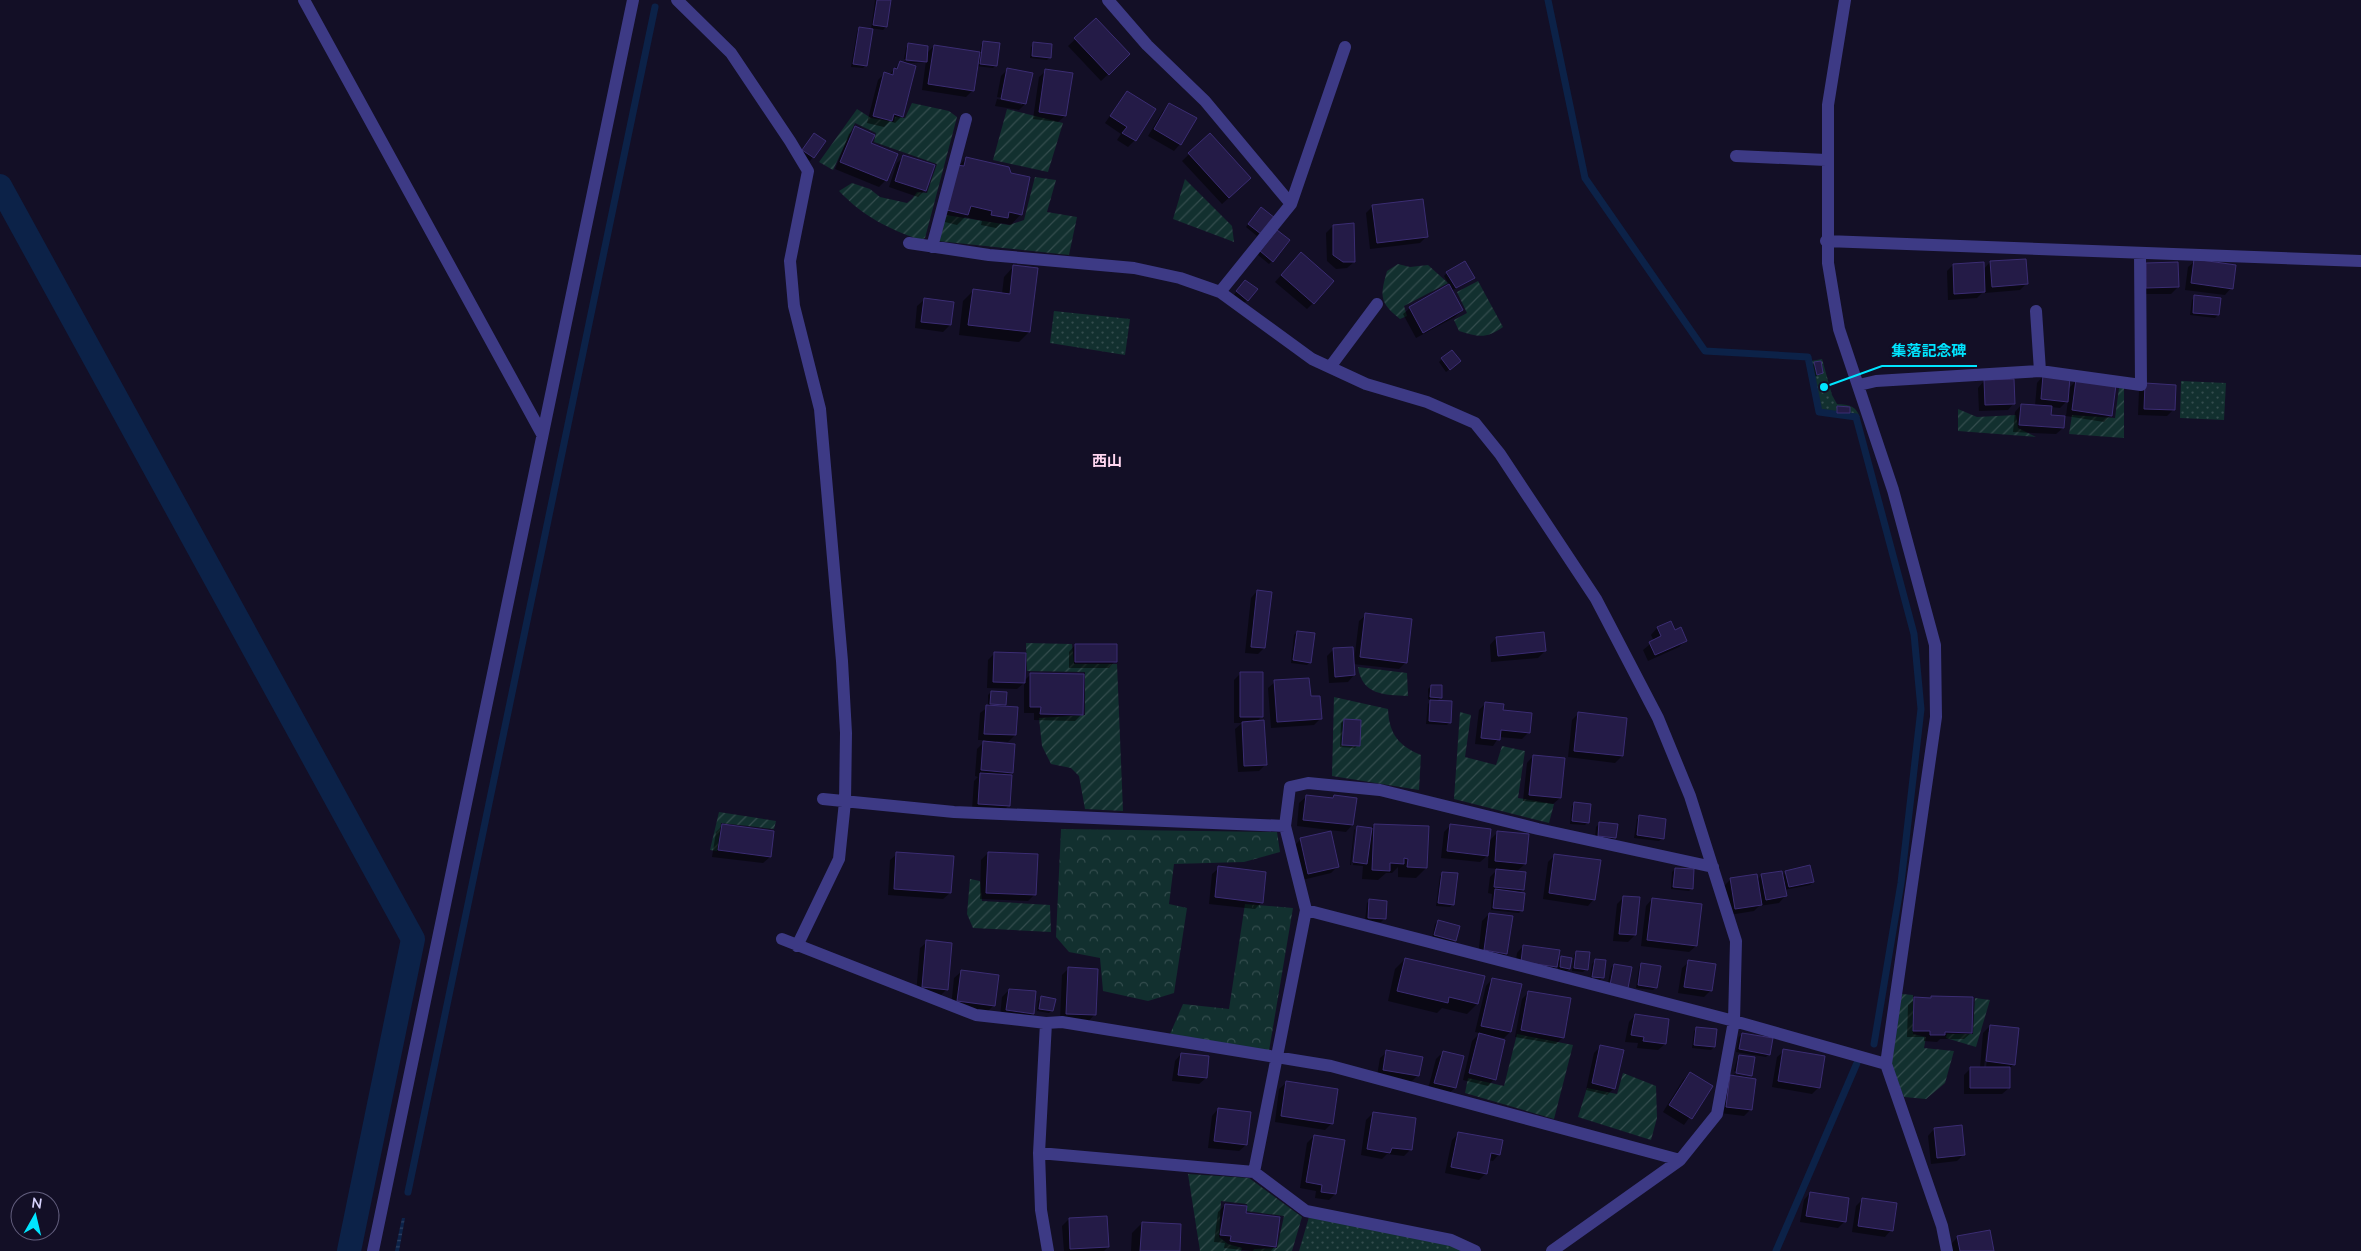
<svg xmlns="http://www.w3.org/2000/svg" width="2361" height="1251" font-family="Mulish,'Noto Sans JP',sans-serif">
<defs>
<pattern id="grass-dots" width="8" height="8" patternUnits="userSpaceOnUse" patternTransform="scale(1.25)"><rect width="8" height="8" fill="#12302f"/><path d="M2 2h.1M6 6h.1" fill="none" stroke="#344d4e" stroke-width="1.8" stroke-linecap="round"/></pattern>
<pattern id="forest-crowns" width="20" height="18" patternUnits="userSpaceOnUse" patternTransform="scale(1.25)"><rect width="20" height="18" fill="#12302f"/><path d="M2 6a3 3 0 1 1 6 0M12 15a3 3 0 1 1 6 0" fill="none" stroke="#344d4e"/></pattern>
<pattern id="garden-furrows" width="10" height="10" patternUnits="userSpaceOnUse" patternTransform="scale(1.25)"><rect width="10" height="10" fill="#12302f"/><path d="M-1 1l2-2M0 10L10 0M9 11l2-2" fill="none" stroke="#344d4e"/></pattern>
<pattern id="water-rules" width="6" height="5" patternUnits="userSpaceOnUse" patternTransform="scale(1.25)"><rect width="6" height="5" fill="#0c2248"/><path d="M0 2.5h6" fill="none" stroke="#2f4163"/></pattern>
</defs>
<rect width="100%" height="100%" fill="#130f26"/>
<path fill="url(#grass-dots)" d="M1054 311 1130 319 1125 355 1050 343Z
M1822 359 1832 395 1837 404C1849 405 1855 405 1860 417L1820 411 1811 361Z
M2181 381 2226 383 2224 420 2180 418Z
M1309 1217 1449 1245 1463 1251H1299Z"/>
<path fill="url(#forest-crowns)" d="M1061 829 1277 832 1280 852 1244 862 1174 864 1169 904 1187 908 1174 993 1148 1001 1103 991 1100 958 1069 952 1056 937Z
M1245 904 1293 908 1269 1051 1170 1034 1183 1004 1229 1009Z"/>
<path fill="url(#garden-furrows)" d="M912 103 949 111 957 117 925 238 920 240C887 228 864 217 839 191L852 183 870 189 880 197 907 203 912 199 917 192 927 193 937 164 874 142 876 133 855 123 833 170 819 162 857 109 871 118 894 122 895 117 905 118Z
M1007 109 1063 123 1048 172 993 160Z
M1035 177 1056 180 1047 212 1077 217 1069 255 938 241 946 215 1009 225 1024 220Z
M1185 179 1232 226 1234 242 1173 219Z
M1398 264 1410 267 1428 265 1448 283 1404 306 1407 316 1400 319C1379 302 1380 296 1387 271Z
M1478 281 1503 327C1486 339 1479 337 1459 331L1454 320 1467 313 1457 292Z
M2119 388H2124V438L2069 434 2072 415 2115 418Z
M1958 409 1977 417 2016 415 2018 428 2036 437 1958 431Z
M1026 643 1072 644 1074 664H1117L1123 811 1085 809 1079 776 1071 768 1051 764 1042 746 1039 718 1085 715V672L1027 671Z
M1358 667 1407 673 1408 696C1384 695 1362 695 1358 667Z
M1334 697 1388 709C1389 734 1399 746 1421 755L1419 790 1332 776Z
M1460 712 1471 715 1465 757 1496 765 1502 746 1525 751 1518 798 1554 804 1549 823 1454 799Z
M719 812 776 821 774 829 721 823 717 851 710 850Z
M970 879 980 881 982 901 1050 905 1051 932 973 928 967 914Z
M1902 994 1913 995V1034L1926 1037 1924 1048 1954 1051 1945 1083 1926 1099 1904 1097 1890 1063Z
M1975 998 1990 1000 1976 1047 1946 1038 1947 1034H1973Z
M1517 1034 1573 1045 1554 1119 1465 1093 1468 1078 1504 1086Z
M1623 1073 1656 1086 1657 1118 1651 1140 1578 1117 1587 1088 1617 1094Z
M1188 1174 1249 1178 1302 1217 1292 1251H1253L1254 1249 1277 1248 1284 1216 1247 1211V1204L1221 1201 1219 1237 1228 1244 1242 1248 1241 1251H1200Z"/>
<path fill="url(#water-rules)" d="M402 1218H405L399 1251H395Z"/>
<path fill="#0007" fill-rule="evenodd" d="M875 0H890L886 27 883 30 871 28 866 65 863 68 851 67 857 31 860 28 871 30Z
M1096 20 1129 54 1101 81 1068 46Z
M984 42 996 65 993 68 976 66 973 90 966 97 922 90 926 61 925 63V61L904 59 906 48 909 45 926 54 934 46 980 53 981 45Z
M1034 44 1050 57 1047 60 1030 58 1031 47Z
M904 61 924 63H908L902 116 895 123 890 121 884 127 867 123 878 80 884 74 889 75 900 63 904 64Z
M1008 69 1025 104 1019 110 995 106 997 99 1022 105V102L997 97 1001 76Z
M1046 71 1065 116 1058 122 1033 119 1039 77Z
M1127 92 1154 109 1135 140 1128 147 1117 140 1121 134 1105 123Z
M1170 104 1180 144 1174 151 1148 136 1163 111Z
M855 128 870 144 886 180 879 187 835 169 849 134Z
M1209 135 1243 185 1222 204 1182 161Z
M812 138 824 141 810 161 800 154Z
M904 157 925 190 918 197 889 187 897 163Z
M966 158 1021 214 1011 225 1001 223 996 228 981 225 982 221 965 217 957 225 937 220 958 167Z
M1373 206 1426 237 1420 243 1370 249 1366 213Z
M1258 212 1273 218 1257 236 1246 227Z
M1333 226 1354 262 1347 268 1336 269 1327 261 1326 233Z
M1274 234 1272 261 1269 264 1258 255Z
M1295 260 1313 303 1307 309 1275 282Z
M2195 261 2231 288 2225 295 2185 290 2188 267Z
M1990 262 2026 284 2020 290 1985 293V290L1977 298 1948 300 1947 271 1953 265 1983 270Z
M1014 266 1029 332 1019 342 959 335 963 301 973 291 1002 294 1004 277Z
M2140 271 2178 287 2171 294H2140Z
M1447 273 1474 278 1451 291 1462 310 1455 317 1416 338 1403 314 1410 308 1449 285 1444 276Z
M1242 284 1247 300 1244 303 1234 295Z
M2195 297 2218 315 2215 318 2190 315 2192 300Z
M924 300 950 325 943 332 915 328 917 306Z
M1442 359 1456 364 1446 372 1439 362Z
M1815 363 1822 373 1814 377 1812 366Z
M2043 376 2068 389 2077 380 2110 415 2104 422 2066 416 2068 400 2060 408 2051 407 2050 416 2063 428 2056 434 2013 432 2015 412 2021 405 2035 406 2037 383Z
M1984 381 2014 403 2008 410 1979 411 1978 388Z
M2146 385 2173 410 2167 416 2138 415 2139 391Z
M1838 408 1849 413 1846 416 1835 415Z
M1257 591 1264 648 1258 654 1245 653 1251 598Z
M1366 615 1406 662 1399 669 1353 664 1354 675 1348 682 1329 683 1327 656 1334 649 1354 661 1359 621Z
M1671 622 1675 632 1686 640 1679 647 1648 661 1643 650 1654 641 1651 635 1657 628Z
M1297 632 1310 662 1307 665 1291 663 1294 635Z
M1496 638 1545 651 1538 658 1491 662 1490 645Z
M1075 645 1115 661 1109 668H1069V652Z
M994 654 1024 681 1031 674 1082 714 1075 721 1034 720V713H1024V683L1017 689 987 688 988 660Z
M1241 673 1262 716 1256 722 1266 764 1259 771 1238 772 1235 729 1242 723H1234V680Z
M1275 682 1310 697 1321 718 1314 725 1271 728 1268 688Z
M1431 686 1441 697 1436 702 1450 722 1447 725 1426 724 1428 704 1432 700 1428 699V689Z
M991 692 1005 704 1002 708 1015 735 1008 742 996 741 1012 772 1008 776 1009 805 1002 812 972 810 974 781 978 777 975 776 977 749 986 740H978L980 713 988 707V695Z
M1485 704 1501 711 1528 733 1522 739 1499 737 1493 746 1475 744 1479 710Z
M1578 714 1622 756 1615 763 1568 757 1572 720Z
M1344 720 1358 745 1355 748 1340 747 1341 723Z
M1533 756 1560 798 1553 804 1523 801 1527 763Z
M1334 796 1355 799 1352 825 1346 832 1297 826 1299 803 1306 797 1331 799Z
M1575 803 1588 822 1585 825 1570 824 1572 806Z
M1640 817 1662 838 1659 841 1634 838 1637 819Z
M1599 824 1615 837 1612 840 1595 838 1596 827Z
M1374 825 1426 868 1416 878 1398 877V867L1392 873H1386L1378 880 1362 879 1363 866 1353 865 1358 829H1356H1370Z
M1451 825 1487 856 1480 862 1441 858 1444 832Z
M722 826 770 857 763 863 712 857 716 832Z
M1355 829 1351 865H1350L1354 830Z
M1498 832 1525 864 1516 872 1523 890 1519 893 1522 910 1519 913 1491 910 1492 894 1488 893 1490 877 1498 869 1488 868 1489 841Z
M1330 833 1337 867 1331 873 1302 880 1294 846 1300 840Z
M988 853 1035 894 1028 901 980 899 981 860Z
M897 854 950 893 943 899 888 895 890 860Z
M1555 855 1594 899 1588 906 1543 899 1548 862Z
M1219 868 1262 902 1255 909 1209 904 1212 874Z
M1675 869 1692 888 1689 891 1671 889 1672 872Z
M1786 872 1813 882 1810 885 1784 890 1785 896 1779 903 1759 906 1754 911 1729 915 1724 886 1731 879 1757 880 1762 875 1782 876Z
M1443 873 1453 904 1450 907 1436 906 1440 876Z
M1624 897 1635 935 1628 942 1613 941 1617 904Z
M1652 899 1696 946 1689 952 1641 946 1646 906Z
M1370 900 1384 919 1381 922 1365 921 1367 903Z
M1489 914 1506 953 1499 960 1478 956 1482 921Z
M1438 921 1455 940 1452 943 1432 938 1435 924Z
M927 942 947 989 940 996 916 994 920 948Z
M1523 946 1556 963 1562 957 1569 969 1566 972 1558 970V964L1549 973 1515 968 1517 953Z
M1577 952 1586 969 1583 972 1572 971 1574 955Z
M1405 959 1477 1004 1467 1014 1442 1008 1437 1013 1388 1001 1395 969Z
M1595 961 1604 962 1602 978 1599 981 1590 980 1592 964Z
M1689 962 1711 990 1704 997 1678 993 1682 968Z
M1642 964 1656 987 1653 990 1636 988 1639 967Z
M1614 965 1624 991 1607 988 1611 968Z
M1069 968 1096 970 1094 1015 1088 1022 1060 1021 1062 975Z
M961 972 994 1005 987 1012 951 1008 954 978Z
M1492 979 1510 1032 1504 1038 1497 1037 1494 1079 1488 1086 1463 1080 1472 1041 1480 1033 1475 1032 1486 986Z
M1009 990 1033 1013 1026 1020 1000 1017 1002 997Z
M1529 992 1563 1037 1556 1044 1515 1037 1522 999Z
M1932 997 1971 1033 1964 1039H1940L1937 1042 1924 1041V1037H1907L1908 1005 1915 999H1929Z
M1041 998 1052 1010 1049 1013 1037 1011 1038 1001Z
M1635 1015 1665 1044 1658 1050 1637 1048 1638 1043 1625 1042 1629 1022Z
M1990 1026 2014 1064 2009 1069V1088L2002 1094H1964V1075L1971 1068H1980L1983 1033ZM1988 1032H1990L1986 1068 1984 1067Z
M1697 1028 1714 1047 1711 1050 1692 1048 1694 1031Z
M1742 1034 1769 1054 1766 1057 1736 1052 1739 1037Z
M1601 1046 1614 1088 1607 1095 1586 1090 1594 1053Z
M1784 1051 1819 1087 1812 1094 1772 1087 1777 1057Z
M1387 1052 1418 1075 1411 1082 1377 1076 1380 1058Z
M1443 1052 1455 1088 1448 1094 1428 1089 1436 1059Z
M1181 1054 1206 1078 1199 1084 1172 1081 1175 1061Z
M1740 1056 1754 1058 1750 1076 1734 1071 1737 1059Z
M1690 1073 1711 1087 1684 1125 1663 1112 1683 1080Z
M1734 1074 1750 1077 1747 1079 1751 1109 1744 1116 1720 1113 1724 1083 1733 1077Z
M1286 1083 1332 1123 1325 1130 1275 1122 1279 1089Z
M1218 1109 1246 1145 1239 1151 1208 1148 1212 1116Z
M1373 1113 1410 1150 1404 1156 1387 1154 1382 1159 1361 1155 1366 1120Z
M1934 1129 1964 1154 1957 1161 1931 1164 1928 1136Z
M1459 1133 1499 1154 1493 1161 1488 1160 1486 1173 1479 1180 1445 1173 1452 1140Z
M1314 1136 1335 1194 1329 1200 1315 1198 1316 1191 1300 1188 1307 1143Z
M1810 1193 1845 1221 1838 1228 1800 1222 1804 1200Z
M1863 1199 1891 1230 1885 1237 1852 1232 1856 1206Z
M1225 1205 1275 1246 1271 1251H1252L1224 1248 1225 1243 1214 1242 1218 1212Z
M1069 1219 1108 1247 1104 1251H1064L1062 1226Z
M1142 1223 1179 1251H1131L1132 1233Z
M1957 1238 1993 1251H1952L1951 1244Z"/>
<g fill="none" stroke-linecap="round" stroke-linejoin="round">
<path stroke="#0c2248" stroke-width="7" d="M1548 0 1585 178 1705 351 1808 357 1819 412 1856 417 1914 634 1921 709 1901 883 1874 1044
M408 1192 655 7
M1776 1251 1857 1063"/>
<path stroke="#0c2248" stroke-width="24" d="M0 186 413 939 349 1251"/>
</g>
<path fill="#241b47" stroke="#3b2d73" d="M877 0H891L887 27 873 25Z
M1096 18 1130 54 1109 75 1074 38Z
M859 27 873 29 867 66 853 64Z
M983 41 1000 43 997 66 980 64Z
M1033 42 1052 44 1051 58 1032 56Z
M908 43 928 46 927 62 906 60Z
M934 45 980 52 974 91 928 84Z
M900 61 916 66 903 117 894 114 892 121 873 116 884 72 893 75 894 68 897 69Z
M1007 68 1033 73 1026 104 1001 99Z
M1045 69 1073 73 1066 116 1039 112Z
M1127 91 1156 109 1136 141 1122 133 1127 127 1110 116Z
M1169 103 1197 118 1181 145 1154 129Z
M855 126 875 135 871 143 898 154 887 181 840 162Z
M814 133 826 141 814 158 802 150Z
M1210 133 1251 178 1229 198 1188 153Z
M903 155 935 165 926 191 895 181Z
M966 157 1009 167 1011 173 1030 177 1022 215 1009 212 1008 218 991 215 992 211 971 206 968 215 947 210 957 165 964 166Z
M1423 199 1428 237 1377 243 1372 205Z
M1261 207 1275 218 1261 234 1248 224Z
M1354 223 1355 262H1343L1333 255V225Z
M1277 230 1290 240 1273 262 1260 251Z
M1301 252 1334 281 1314 304 1281 275Z
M2026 259 2028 284 1992 287 1990 261Z
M2194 259 2236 265 2233 289 2191 283Z
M1465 261 1475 278 1456 288 1446 272Z
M1984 262 1985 292 1954 294 1953 264Z
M2178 262 2179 287 2146 288V263Z
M1013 265 1038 268 1030 332 968 325 973 289 1010 294Z
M1245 280 1258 289 1248 301 1236 291Z
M1449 284 1463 310 1423 333 1409 307Z
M2194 295 2221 298 2219 315 2193 313Z
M924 298 954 302 951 325 921 322Z
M1452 350 1461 361 1450 370 1441 358Z
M1821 361 1823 373 1817 375 1814 362Z
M2043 375 2070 377 2068 402 2041 399Z
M2014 379 2015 404 1985 405 1984 380Z
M2076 379 2116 385 2112 416 2072 410Z
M2145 383 2176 385 2175 410 2144 409Z
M2021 404 2052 406 2051 415 2065 416 2064 428 2019 425Z
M1837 406 1850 407V413H1837Z
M1257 590 1272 592 1265 648 1251 647Z
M1365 613 1412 619 1407 663 1360 657Z
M1671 621 1675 630 1681 627 1687 641 1655 655 1649 642 1661 636 1657 627Z
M1297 631 1315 633 1311 663 1293 660Z
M1544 632 1546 651 1498 656 1496 637Z
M1075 644H1117V662H1075Z
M1353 647 1355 675 1335 677 1333 648Z
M994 652 1026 653 1025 683 993 682Z
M1240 672H1263V717H1240Z
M1030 673 1084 674 1083 715 1040 714 1041 707H1030Z
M1309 678 1311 696H1320L1322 719 1277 722 1274 680Z
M1431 685H1442V698L1430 697Z
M991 691 1007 692 1006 705 990 704Z
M1430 700 1452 701 1451 723 1429 721Z
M1485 702 1504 704 1503 710 1532 713 1530 733 1501 730 1500 740 1481 738Z
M986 705 1018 707 1016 735 984 734Z
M1578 712 1627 718 1623 756 1574 751Z
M1344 719 1361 720 1360 746 1342 745Z
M1264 720 1267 765 1244 766 1242 722Z
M983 741 1015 744 1013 773 981 770Z
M1533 755 1565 758 1561 798 1529 795Z
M980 773 1012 775 1010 806 978 804Z
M1306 795 1333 798 1334 795 1357 798 1353 825 1303 820Z
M1574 802 1591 804 1589 823 1572 821Z
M1639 815 1666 819 1664 839 1637 835Z
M1599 822 1618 824 1616 838 1598 836Z
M722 824 774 831 771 857 718 850Z
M1374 824 1429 826 1427 868 1407 867 1408 859 1404 858V864L1390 863V871L1372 870Z
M1450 824 1491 829 1488 856 1447 851Z
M1357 826 1372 828 1367 864 1353 862Z
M1331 831 1339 867 1308 874 1300 838Z
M1497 831 1529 834 1526 864 1495 861Z
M896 852 954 856 951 893 894 889Z
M988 852 1038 854 1036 895 986 893Z
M1554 854 1601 860 1595 900 1549 893Z
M1810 865 1814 882 1789 887 1785 871Z
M1218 866 1266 872 1263 903 1215 897Z
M1675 868 1694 869 1693 889 1673 887Z
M1496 869 1526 872 1524 890 1494 887Z
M1782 871 1787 896 1766 900 1761 874Z
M1442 872 1458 873 1454 905 1438 903Z
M1757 874 1762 905 1735 909 1730 878Z
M1495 889 1525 893 1523 911 1493 908Z
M1623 896 1640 897 1636 935 1619 934Z
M1652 898 1702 904 1697 946 1647 940Z
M1369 899 1387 901 1386 919 1368 918Z
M1489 913 1513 916 1507 954 1484 950Z
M1438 920 1460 926 1456 941 1434 935Z
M926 940 952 943 948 990 922 987Z
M1523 945 1560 950 1557 967 1521 962Z
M1576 951 1590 952 1588 970 1574 968Z
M1561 956 1572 958 1570 969 1560 967Z
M1405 958 1485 976 1478 1004 1449 997 1448 1003 1397 991Z
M1595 959 1606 960 1604 978 1592 977Z
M1688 960 1716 964 1712 991 1684 987Z
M1641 963 1661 966 1657 988 1638 985Z
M1614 964 1632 967 1628 988 1610 985Z
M1068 967 1098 969 1096 1015 1066 1014Z
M961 970 999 975 995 1006 957 1001Z
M1492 978 1522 984 1511 1032 1481 1026Z
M1009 989 1036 991 1034 1014 1006 1010Z
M1528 991 1571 998 1564 1038 1521 1030Z
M1041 996 1056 999 1053 1011 1039 1009Z
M1931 996 1973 997 1972 1033 1945 1032V1035H1930V1031H1913L1914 997 1931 998Z
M1635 1014 1669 1019 1666 1044 1643 1041 1644 1037 1631 1035Z
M1990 1025 2019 1028 2015 1065 1986 1061Z
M1696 1027 1717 1029 1715 1047 1694 1045Z
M1479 1033 1505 1040 1496 1080 1469 1073Z
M1742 1033 1773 1038 1770 1055 1739 1049Z
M1600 1045 1624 1050 1615 1089 1592 1083Z
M1783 1049 1825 1056 1820 1088 1778 1081Z
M1386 1050 1423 1057 1419 1076 1383 1070Z
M1443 1051 1464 1056 1456 1088 1434 1083Z
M1181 1053 1209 1056 1207 1078 1178 1075Z
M1739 1055 1755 1057 1752 1076 1736 1073Z
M1970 1067H2010V1088H1970Z
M1690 1072 1713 1086 1692 1119 1669 1105Z
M1730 1075 1756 1079 1752 1110 1726 1107Z
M1286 1081 1338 1089 1333 1124 1281 1116Z
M1218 1108 1251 1112 1247 1145 1214 1141Z
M1373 1112 1416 1118 1412 1150 1392 1148 1390 1153 1367 1149Z
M1962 1125 1965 1155 1937 1158 1934 1128Z
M1458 1132 1503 1140 1500 1155 1491 1153 1487 1174 1451 1167Z
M1314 1135 1345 1140 1336 1194 1321 1192 1322 1185 1306 1182Z
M1810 1192 1849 1198 1846 1222 1806 1216Z
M1862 1198 1897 1203 1893 1231 1858 1226Z
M1225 1204 1247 1206 1246 1213 1280 1217 1276 1247 1230 1241 1231 1236 1220 1235Z
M1107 1216 1109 1247 1070 1249 1069 1218Z
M1142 1222 1181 1224 1180 1251H1140Z
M1990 1230 1994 1251H1960L1957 1236Z"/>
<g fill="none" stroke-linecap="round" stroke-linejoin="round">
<path stroke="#3d3a85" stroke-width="12" d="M304 0 542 434
M677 0 731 53 790 141 808 171 790 261 794 306 820 409 842 661 846 733 845 802 839 859 797 946
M1108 0 1147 45 1205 101 1291 204
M1845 0 1828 105V263L1839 329 1893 490 1935 645 1936 717 1886 1064 1942 1226 1947 1251
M1736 156 1826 160
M1826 241 2361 261
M909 243 989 255 1134 268 1180 278 1220 292 1312 359 1366 384 1427 402 1475 423 1500 454 1596 599 1658 718 1690 796 1736 941 1734 1021 1717 1114 1680 1160 1552 1251
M932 247 966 119
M1220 292 1291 204 1345 47
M2036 311 2040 371
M1330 367 1377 304
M1859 385 1876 381 2040 371 2141 385 2140 254
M823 799 954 812 1285 826
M1306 910 1734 1021 1886 1064
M782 939 976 1015 1046 1023 1039 1153 1041 1210 1048 1251
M1046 1023 1062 1022 1331 1066 1680 1160
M1039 1153 1254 1172 1306 1211 1451 1240 1475 1251
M1254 1172 1306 910 1285 826 1290 787 1308 783 1380 790 1538 829 1713 867
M373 1251 633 0"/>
</g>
<g text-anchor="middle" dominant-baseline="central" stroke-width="5" stroke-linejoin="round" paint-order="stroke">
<g font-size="15" font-weight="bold" fill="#ffd6f0" stroke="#130f26">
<text x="1107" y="460">西山</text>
</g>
</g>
<path fill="none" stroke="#00e5ff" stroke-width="2" d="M1824 387L1882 366H1977"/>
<circle fill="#00e5ff" stroke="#130f26" stroke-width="2" cx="1824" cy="387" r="5"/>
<g font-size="15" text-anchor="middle" font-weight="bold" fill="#00e5ff" stroke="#130f26" stroke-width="5" stroke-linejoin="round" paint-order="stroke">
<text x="1929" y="356">集落記念碑</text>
</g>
<g transform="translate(35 1216) rotate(8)"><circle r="24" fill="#130f26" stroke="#625e7d"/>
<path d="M0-4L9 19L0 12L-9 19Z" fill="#00e5ff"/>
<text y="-8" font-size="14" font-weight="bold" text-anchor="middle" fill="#d9d4ff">N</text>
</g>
</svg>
